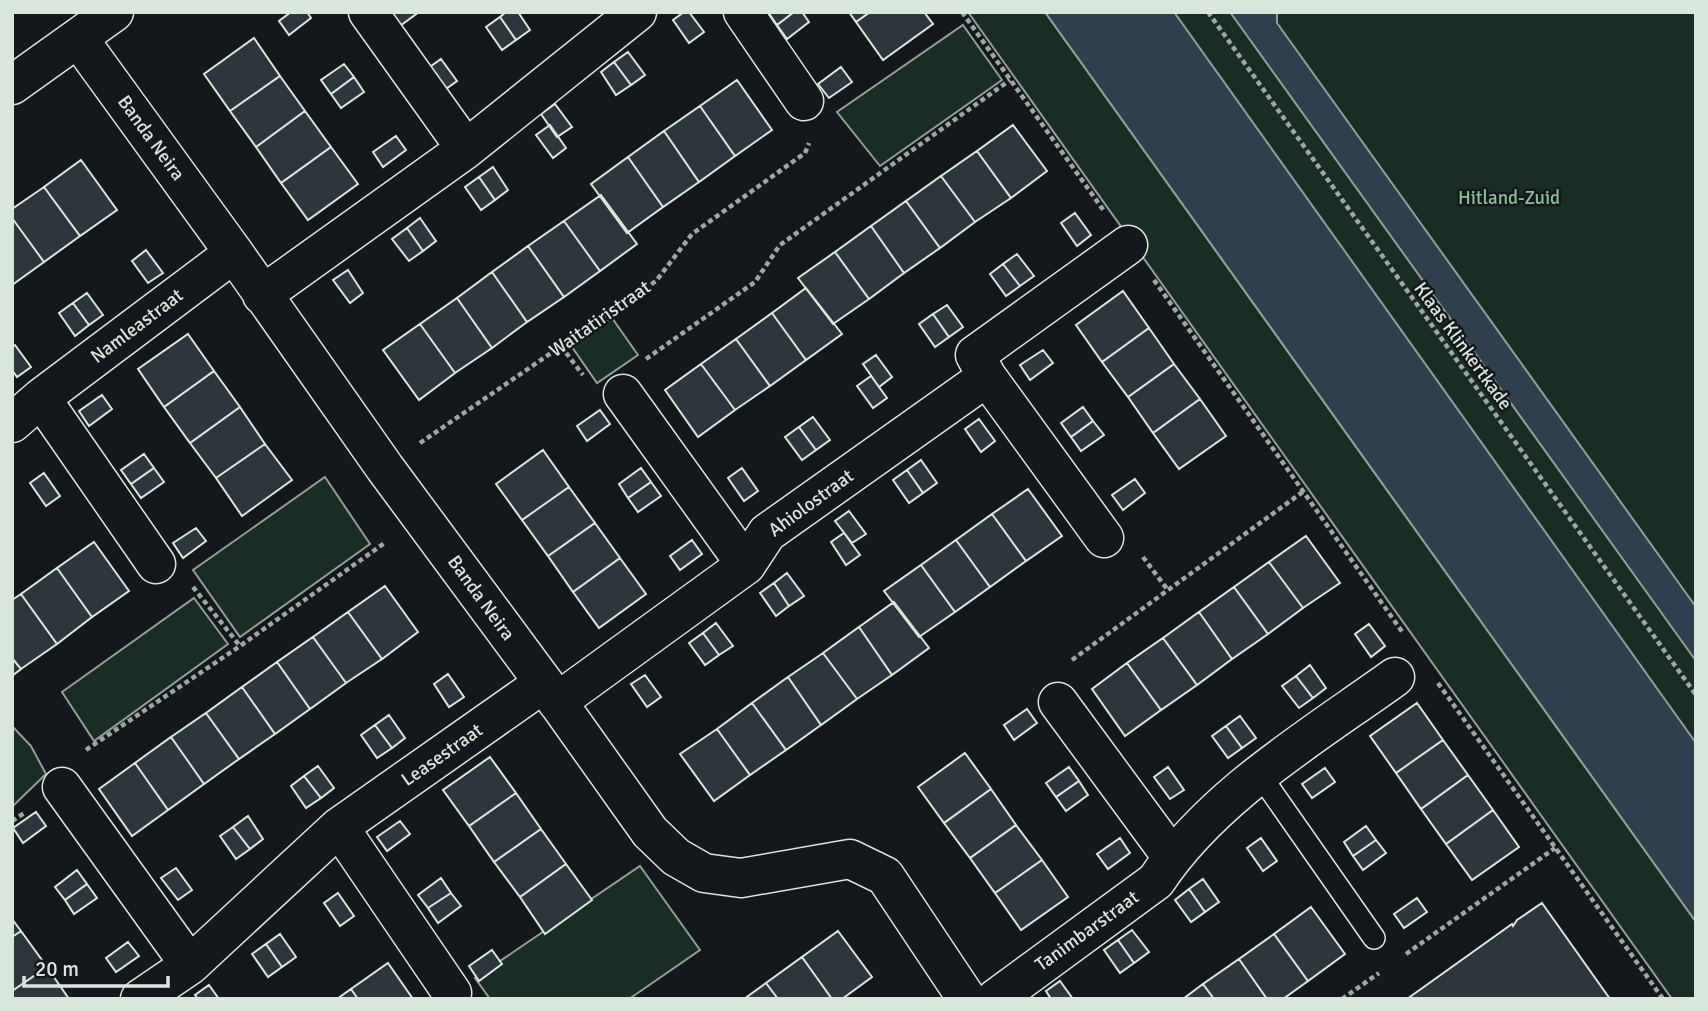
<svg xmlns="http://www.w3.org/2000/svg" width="1708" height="1011" font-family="Signika,sans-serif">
<rect width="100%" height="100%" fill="#14181c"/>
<path fill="#1a2d24" stroke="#939e99" stroke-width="2" d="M968 12H1045L1696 922V999H1672Z
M1149 12H1696V787Z
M963 25 1002 80 880 166 837 112Z
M612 318 638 355 597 383 572 347Z
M325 477 370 544 240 637 193 570Z
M194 598 228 644 94 741 62 692Z
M12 726 31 746 46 774 12 807Z
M640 866 700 950 629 999H490L475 978Z"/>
<path fill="#2f3f4d" stroke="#939e99" stroke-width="2" d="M1045 12H1174L1696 743V922Z
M1230 12H1277V23L1696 607V661Z"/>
<path fill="#2c363c" stroke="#d8e6dc" stroke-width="2" d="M291 12H307L311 18 289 35 279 21Z
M386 12H419L397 28Z
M506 12H518L530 30 516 40 500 17Z
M684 12H689L704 32 689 43 673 20Z
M768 12H794L777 25Z
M794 12H802L809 22 787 39 777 25Z
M849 12H870L856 22Z
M870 12H924L933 24 883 60 856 22Z
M500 17 516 40 502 50 486 27Z
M254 38 280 76 230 111 204 74Z
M628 52 645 75 631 85 614 62Z
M441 59 457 81 443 91 427 69Z
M614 62 631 85 616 95 601 72Z
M344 64 354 77 331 94 321 80Z
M841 67 852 82 829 98 818 84Z
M280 76 305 111 256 147 230 111Z
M354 77 364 92 341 108 331 94Z
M737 80 772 130 735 156 700 106Z
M555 104 572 127 557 137 541 114Z
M700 106 735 156 699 182 664 131Z
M305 111 331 147 281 183 256 147Z
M550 125 566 148 553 158 536 135Z
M1013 125 1047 171 1011 198 977 151Z
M664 131 699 182 663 207 628 157Z
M396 136 406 150 383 167 373 152Z
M331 147 358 184 308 220 281 183Z
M977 151 1011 198 975 222 941 176Z
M628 157 663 207 627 233 591 184Z
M81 160 117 210 80 236 44 187Z
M493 167 508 190 495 200 479 177Z
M941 176 975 222 940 248 906 201Z
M479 177 495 200 481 210 465 187Z
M44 187 80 236 44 262 12 218V209Z
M601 195 637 244 600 271 564 221Z
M906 201 940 248 904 273 871 226Z
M1075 213 1091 235 1077 246 1061 223Z
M12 218 44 262 12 285Z
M420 218 436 241 423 251 407 228Z
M564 221 600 271 564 297 528 246Z
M871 226 904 273 869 299 835 252Z
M407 228 423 251 409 261 392 239Z
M528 246 564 297 527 322 492 272Z
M146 250 163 273 148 283 132 261Z
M835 252 869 299 833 324 798 278Z
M1017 254 1034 276 1020 286 1003 264Z
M1003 264 1020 286 1006 296 990 274Z
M348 270 363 293 350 303 333 280Z
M492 272 527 322 492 348 457 298Z
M806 288 842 334 806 360 772 313Z
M1123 291 1149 328 1102 362 1076 325Z
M87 293 103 315 89 325 73 303Z
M457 298 492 348 455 373 420 324Z
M73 303 89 325 75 336 59 313Z
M947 305 963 327 949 337 933 314Z
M772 313 806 360 770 386 736 339Z
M933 314 949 337 935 347 919 324Z
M420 324 455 373 419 400 383 350Z
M1149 328 1174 364 1128 397 1102 362Z
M188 334 214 371 164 407 138 369Z
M736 339 770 386 735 410 701 364Z
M15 345 31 367 17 377 12 370V347Z
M1043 350 1053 363 1030 380 1020 365Z
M876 355 892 377 879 387 863 364Z
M701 364 735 410 698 437 665 390Z
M1174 364 1200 399 1153 433 1128 397Z
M214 371 240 407 190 443 164 407Z
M871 376 887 398 873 408 857 386Z
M102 395 112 409 89 426 79 411Z
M1200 399 1226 436 1179 469 1153 433Z
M240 407 265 444 216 478 190 443Z
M1083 407 1093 421 1071 437 1061 423Z
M600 410 610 424 587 441 577 426Z
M813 417 830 440 816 450 799 427Z
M979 419 995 441 981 452 965 429Z
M1093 421 1104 435 1081 451 1071 437Z
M799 427 816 450 802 460 785 437Z
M265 444 292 480 242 516 216 478Z
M543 450 569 487 522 520 496 484Z
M144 454 154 468 131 484 121 470Z
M921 460 937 483 923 493 907 470Z
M154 468 164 482 141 498 131 484Z
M641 468 651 482 628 498 619 484Z
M742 468 758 491 744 501 728 478Z
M907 470 923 493 909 503 893 480Z
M44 473 60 496 46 506 30 483Z
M1135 479 1145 493 1123 510 1112 495Z
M651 482 661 496 638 512 628 498Z
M569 487 595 523 548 556 522 520Z
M1028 489 1062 536 1026 561 992 514Z
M849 511 866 534 852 543 835 521Z
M992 514 1026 561 990 587 956 540Z
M595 523 620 558 573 592 548 556Z
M196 528 206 541 183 558 173 543Z
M844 533 860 555 846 565 831 542Z
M1306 536 1340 583 1303 608 1269 562Z
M692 540 702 554 680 570 670 556Z
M956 540 990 587 955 612 921 565Z
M94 542 129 591 92 617 57 568Z
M620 558 646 594 599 628 573 592Z
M1269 562 1303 608 1268 634 1234 587Z
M921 565 955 612 919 637 884 591Z
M57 568 92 617 57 644 21 594Z
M787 573 804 596 789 606 774 583Z
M774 583 789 606 776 616 760 593Z
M385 586 418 632 382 659 348 612Z
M1234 587 1268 634 1232 659 1199 612Z
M21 594 57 644 21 669 12 658V600Z
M894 602 929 648 892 675 859 627Z
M348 612 382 659 346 683 313 637Z
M1199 612 1232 659 1197 685 1163 638Z
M716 623 733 646 719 655 703 633Z
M1369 624 1385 646 1371 657 1355 634Z
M859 627 892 675 857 699 823 653Z
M703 633 719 655 705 665 689 643Z
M313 637 346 683 310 709 277 662Z
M1163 638 1197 685 1161 710 1127 663Z
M823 653 857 699 821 725 788 677Z
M12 658 21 669 12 676Z
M277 662 310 709 275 734 242 687Z
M1127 663 1161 710 1125 736 1092 689Z
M1310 665 1326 688 1313 698 1296 676Z
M448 674 464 697 449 707 434 684Z
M645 675 661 697 647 707 631 684Z
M1296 676 1313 698 1299 708 1282 686Z
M788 677 821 725 786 750 752 703Z
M242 687 275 734 239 759 206 713Z
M752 703 786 750 750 775 717 729Z
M1417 703 1443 740 1396 773 1370 736Z
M1027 709 1037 723 1014 740 1004 725Z
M206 713 239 759 204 784 171 737Z
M389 715 405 738 392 748 375 725Z
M1240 716 1256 738 1242 748 1226 726Z
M375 725 392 748 377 758 361 735Z
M1226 726 1242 748 1228 758 1212 736Z
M717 729 750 775 714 801 680 754Z
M171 737 204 784 168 810 135 763Z
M1443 740 1468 775 1421 809 1396 773Z
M965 753 991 789 944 823 918 787Z
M490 757 516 793 469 826 443 790Z
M135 763 168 810 132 836 99 789Z
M318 766 334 788 321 798 304 776Z
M1069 767 1079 781 1056 797 1046 783Z
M1168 767 1184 790 1170 799 1154 777Z
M1325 768 1335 782 1312 798 1302 784Z
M1468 775 1493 810 1446 844 1421 809Z
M304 776 321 798 306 808 291 786Z
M1079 781 1088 795 1066 811 1056 797Z
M991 789 1016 825 970 858 944 823Z
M516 793 541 829 494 862 469 826Z
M1493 810 1519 847 1472 880 1446 844Z
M36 812 46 826 23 843 13 828Z
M248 816 263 839 250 849 233 827Z
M400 821 410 834 387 851 377 837Z
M1016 825 1042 860 995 893 970 858Z
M1366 826 1376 840 1353 856 1344 842Z
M233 827 250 849 236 859 220 836Z
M541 829 566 864 520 897 494 862Z
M1120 838 1130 853 1108 869 1097 854Z
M1261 838 1277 861 1263 871 1247 848Z
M1376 840 1386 853 1363 870 1353 856Z
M1042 860 1068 897 1021 930 995 893Z
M566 864 592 900 545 934 520 897Z
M176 868 192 890 178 900 161 878Z
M77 870 87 884 65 900 55 887Z
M441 878 451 893 428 908 418 895Z
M1203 879 1219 902 1205 912 1189 889Z
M87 884 97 898 74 914 65 900Z
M1189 889 1205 912 1191 922 1175 900Z
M338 893 354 916 340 926 324 903Z
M451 893 461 906 438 923 428 908Z
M1417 898 1427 912 1404 928 1394 914Z
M1542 903 1610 999H1407L1512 924 1513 926 1517 920Z
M1311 907 1345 954 1308 981 1274 934Z
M12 919 21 931 12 937Z
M1132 930 1149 952 1134 963 1118 940Z
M21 931 47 967 12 991V937Z
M838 931 872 977 842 999H832L802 957Z
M280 934 296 957 282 967 266 944Z
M1274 934 1308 981 1283 999H1267L1239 959Z
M1118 940 1134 963 1120 973 1104 950Z
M128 942 139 956 116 972 106 958Z
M266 944 282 967 268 977 252 954Z
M492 950 502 964 479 981 469 966Z
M802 957 832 999H778L766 983Z
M1239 959 1267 999H1214L1203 984Z
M388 963 413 999H358L351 989Z
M47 967 69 999H12V991Z
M1060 981 1073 999H1051L1046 991Z
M766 983 778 999H744Z
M1203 984 1214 999H1183Z
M209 985 219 999H198L195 995Z
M351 989 358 999H337Z"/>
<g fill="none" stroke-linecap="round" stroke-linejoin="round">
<g stroke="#d8e6dc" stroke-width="24">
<path id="service" d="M1260 775 1374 938"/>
</g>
<g stroke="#d8e6dc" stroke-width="41">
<path id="minor" d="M368 12 466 149
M743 12 804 101
M78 38 234 253 385 468 544 683 650 832 676 857 704 873 741 878 850 859 885 876 967 999
M12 85 114 12
M262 295 466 149 637 12
M623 394 746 565
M41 398 156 564
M12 423 41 398 234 253
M1104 538 987 377 975 355 1128 245
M557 702 746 565 767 533 987 377
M1058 702 1172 857
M62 787 190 965
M339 827 452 993
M140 999 190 965 339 827 544 683
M995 999 1156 881C1212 796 1313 736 1395 677"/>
</g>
<path stroke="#9da8a2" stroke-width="4.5" stroke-dasharray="5 3.5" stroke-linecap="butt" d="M962 12 1104 211
M1208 12 1696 695
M1154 280 1403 633
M561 346 583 375
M646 359 755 282 780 245 1010 80
M420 443 656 281 692 234 805 153 809 143
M1143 557 1167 589
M193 587 240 646
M1072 660 1304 491
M1438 683 1663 999
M86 750 240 646 386 542
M12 821 26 812
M1406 954 1555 848
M1342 999 1379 973"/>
<use href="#service" stroke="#14181c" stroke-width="21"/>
<use href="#minor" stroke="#14181c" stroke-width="38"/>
</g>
<g text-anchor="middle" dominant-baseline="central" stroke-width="5" stroke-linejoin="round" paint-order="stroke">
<g font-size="19" fill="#d8e6dc" stroke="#14181c">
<text transform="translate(151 138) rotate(54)">Banda Neira</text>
<text transform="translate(600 319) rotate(-35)">Waitatiristraat</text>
<text transform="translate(137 326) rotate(-37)">Namleastraat</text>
<text transform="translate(1463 346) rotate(54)">Klaas Klinkertkade</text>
<text transform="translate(811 503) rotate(-36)">Ahiolostraat</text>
<text transform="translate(481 598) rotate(54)">Banda Neira</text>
<text transform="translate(442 755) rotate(-35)">Leasestraat</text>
<text transform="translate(1087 931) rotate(-36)">Tanimbarstraat</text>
</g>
<g font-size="19" fill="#8ac095" stroke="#14181c">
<text x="1509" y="198">Hitland-Zuid</text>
</g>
</g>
<rect width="1708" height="1011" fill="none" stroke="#d8e6dc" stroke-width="28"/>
<path d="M24 976v10h144v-10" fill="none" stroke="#d8e6dc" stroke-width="3.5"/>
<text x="35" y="976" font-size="21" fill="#d8e6dc" stroke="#14181c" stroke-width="5" paint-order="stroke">20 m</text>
</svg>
